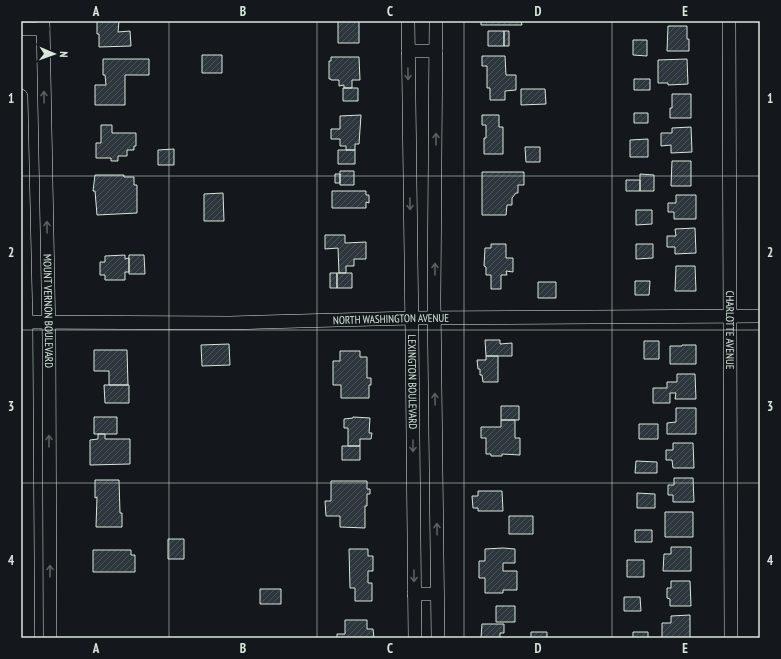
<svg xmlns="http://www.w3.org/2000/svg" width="781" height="659" font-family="'PT Sans Narrow',sans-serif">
<defs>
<pattern id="building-hatch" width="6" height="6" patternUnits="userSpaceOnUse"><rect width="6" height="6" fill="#2c363c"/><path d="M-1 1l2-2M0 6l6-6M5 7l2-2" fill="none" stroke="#4a5358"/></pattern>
</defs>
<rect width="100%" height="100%" fill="#14181c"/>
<path fill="url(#building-hatch)" stroke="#d8e6dc" d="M97 21H119L118 32 130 31 131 46 99 47V34H97Z
M338 21H359V43H338Z
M481 21H521L522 25H481Z
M668 26H687V39H689V51H667Z
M488 31H504V46H488Z
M504 31H509V46H504Z
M633 40H647V56L633 55Z
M202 55H222V73H202Z
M482 56H505L506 75H516V90L505 91V100H490V88H487V66H482Z
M331 57H359L360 80H352V88H344V85L339 86V80H331V79H329V61H331Z
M103 59H149V75H125V105H95V85H106L105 75H103Z
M687 59 688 84 668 85V83H658V60Z
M634 79H650V90H634Z
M343 88H358V101H343Z
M521 89H545L546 104 521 105Z
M672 94H691V118H670V108H672Z
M634 113H648V123H634Z
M361 115 359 144H355V150H346V146H340V139H331V129H340V116Z
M482 115H499V127H503V154H484V138H486V125H482Z
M101 125H112V133H136V146H134V150H127V156H118V161H111V158H96V143H101Z
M691 127 692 152 671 153V145L661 146V133H672V128Z
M648 139V157H630V140Z
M525 147H540V162H526Z
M174 149V165H158V150Z
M338 150H355V164H338Z
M672 161H691V186H671Z
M340 171H354V185H340Z
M482 172H524V185H518V193H516L512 198V205H507L506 215H482Z
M335 174H340V183H335Z
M640 174 654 175V191H640Z
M95 175H124V177H134V185H137V213L97 215 95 191H93Z
M626 180H640V191H626Z
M332 191H366V195H369V203L366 202V208H332Z
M223 193 224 221H204V194Z
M676 195H696V219H674V212H668V203H676Z
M636 210H652V224L636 225Z
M695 228 696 253 675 254V247H667V236H676L675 229Z
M325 235H345V243L366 242V259H354V266H346V273H339L338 248 325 249Z
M491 244H506V258H513V272L506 271 507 275H501V289H491V275H486V267L484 266 485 248H491Z
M636 244H653V258L636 259Z
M125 255V259L129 258V272H125V280H105V275H100V262H105V256Z
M129 255H144L145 274H129Z
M676 266H695L696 291H675Z
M330 273H337V288H330Z
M337 273H352V288H337Z
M635 281H650L649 295H635Z
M538 282H556V298H538Z
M485 340H500V344L512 343V356H486Z
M644 341H659V359H644Z
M229 344 230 365 202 366 201 345Z
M682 345H696V364H670V346H682Z
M94 350H127L128 385H109V371H94Z
M340 351H360V357H367V378H371V385H369V398H341V385H333V361H340Z
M486 356H498V382H483L482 375H480V369H478L477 360H486Z
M677 374H695L696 399H675L676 393H670V403H653V388H667V382H677Z
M104 385H129V403H105Z
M501 406H519V420H501Z
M676 408H696V434H667V423L676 422Z
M94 417H117V434H94Z
M353 417 370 418 369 433H372L371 439H360V446H348V428H344V419L353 418Z
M501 420H515V438H520V455L502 454V456H491V454H486V438H481V427H501Z
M639 424H658V439H639Z
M98 434H105V439H130V464L90 465V440L98 439Z
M673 443H693L694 468H673L672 460H666V450H673Z
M342 446H360V460H342Z
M636 461 657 462V473H635Z
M674 478H693L694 502H673V495H668V485H674Z
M95 480H119L120 513H122V527H96L97 497 95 498Z
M331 481H367V489H370V494H367V506H365V528L340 527V516H326L325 501H331Z
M478 491H502L503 511H478V508H473L472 496H478Z
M637 493 655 494V508H637Z
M665 512H693V537H665Z
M509 516H533V534H509Z
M635 530H652V542H635Z
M168 539H184V559H168Z
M671 547H691V571H663L664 554H671Z
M503 548 515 549V563H503V571H517V590H503V593H485V578H479V561H485V549Z
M349 549H368V556H373V571H368V583H372V601H355V588H350Z
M93 550H131V555H135V572H93Z
M627 560H644V577H627Z
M671 581H690L691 606H670V599L667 598V588H671Z
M260 589H281V604H260Z
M624 597H640L641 611H624Z
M496 606H515V622H496Z
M690 615V638H662V623H671V616Z
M345 620H367V629H373L374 638H337V634H345Z
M482 624H504V633H500V638H481Z
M531 632H547V638H531Z
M633 632H648V638H633Z"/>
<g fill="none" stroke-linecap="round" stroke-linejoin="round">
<g stroke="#d8e6dc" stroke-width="14">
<g id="minor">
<path id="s1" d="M43 21 49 338 50 638"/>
<path id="s2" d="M408 21 412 335 415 638"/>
<path d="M436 21 434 300 438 638"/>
<path id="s3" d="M729 21 731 638"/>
<path d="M21 29H43"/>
<path d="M408 51H436"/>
<path d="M21 96 26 322 28 638"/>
<path id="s4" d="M21 322 230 323 412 318 760 316"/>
<path d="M414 594H437"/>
</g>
</g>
<use href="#minor" stroke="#14181c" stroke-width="13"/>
</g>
<defs><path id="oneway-shaft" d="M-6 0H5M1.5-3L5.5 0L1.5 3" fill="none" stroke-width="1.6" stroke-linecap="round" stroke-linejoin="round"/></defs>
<g stroke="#59605f">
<use href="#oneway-shaft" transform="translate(408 74) rotate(89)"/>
<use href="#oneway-shaft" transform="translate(44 97) rotate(-91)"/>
<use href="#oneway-shaft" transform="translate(436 139) rotate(-90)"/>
<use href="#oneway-shaft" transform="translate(410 204) rotate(89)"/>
<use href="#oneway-shaft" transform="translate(47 227) rotate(-91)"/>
<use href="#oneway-shaft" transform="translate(435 269) rotate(-90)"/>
<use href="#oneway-shaft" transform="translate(435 399) rotate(-91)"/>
<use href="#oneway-shaft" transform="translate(49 441) rotate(-90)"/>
<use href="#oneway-shaft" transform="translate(413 446) rotate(90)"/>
<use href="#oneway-shaft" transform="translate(437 529) rotate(-91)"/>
<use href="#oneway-shaft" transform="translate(50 571) rotate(-90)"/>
<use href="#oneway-shaft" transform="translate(414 576) rotate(90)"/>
</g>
<path fill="none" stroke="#d8e6dc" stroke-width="1" stroke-opacity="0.55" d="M169 21V638M317 21V638M464 21V638M612 21V638M21 176H760M21 330H760M21 483H760"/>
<g text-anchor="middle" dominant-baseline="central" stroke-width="3" stroke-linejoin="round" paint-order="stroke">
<g font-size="11" fill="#d8e6dc" stroke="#14181c">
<text stroke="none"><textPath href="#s1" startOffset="290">MOUNT VERNON BOULEVARD</textPath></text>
<text stroke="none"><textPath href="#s4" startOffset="370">NORTH WASHINGTON AVENUE</textPath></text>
<text stroke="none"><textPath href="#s3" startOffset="309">CHARLOTTE AVENUE</textPath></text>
<text stroke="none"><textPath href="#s2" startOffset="361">LEXINGTON BOULEVARD</textPath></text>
</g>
</g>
<rect width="781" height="659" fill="none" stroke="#14181c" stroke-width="44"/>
<g transform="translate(54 54) rotate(92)" stroke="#14181c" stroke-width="3" paint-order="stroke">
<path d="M0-3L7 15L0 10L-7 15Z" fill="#d8e6dc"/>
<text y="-6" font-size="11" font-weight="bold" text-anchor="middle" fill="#d8e6dc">N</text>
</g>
<rect x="22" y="22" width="737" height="615" fill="none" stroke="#d8e6dc" stroke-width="1.5"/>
<g font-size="13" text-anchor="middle" font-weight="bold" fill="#d8e6dc">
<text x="96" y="16">A</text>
<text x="243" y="16">B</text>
<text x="390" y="16">C</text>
<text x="538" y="16">D</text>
<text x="685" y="16">E</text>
<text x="11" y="103">1</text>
<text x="770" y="103">1</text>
<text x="11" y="257">2</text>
<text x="770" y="257">2</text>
<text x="11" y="411">3</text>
<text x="770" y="411">3</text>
<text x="11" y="565">4</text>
<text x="770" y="565">4</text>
<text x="96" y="653">A</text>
<text x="243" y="653">B</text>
<text x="390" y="653">C</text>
<text x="538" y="653">D</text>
<text x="685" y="653">E</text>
</g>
</svg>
